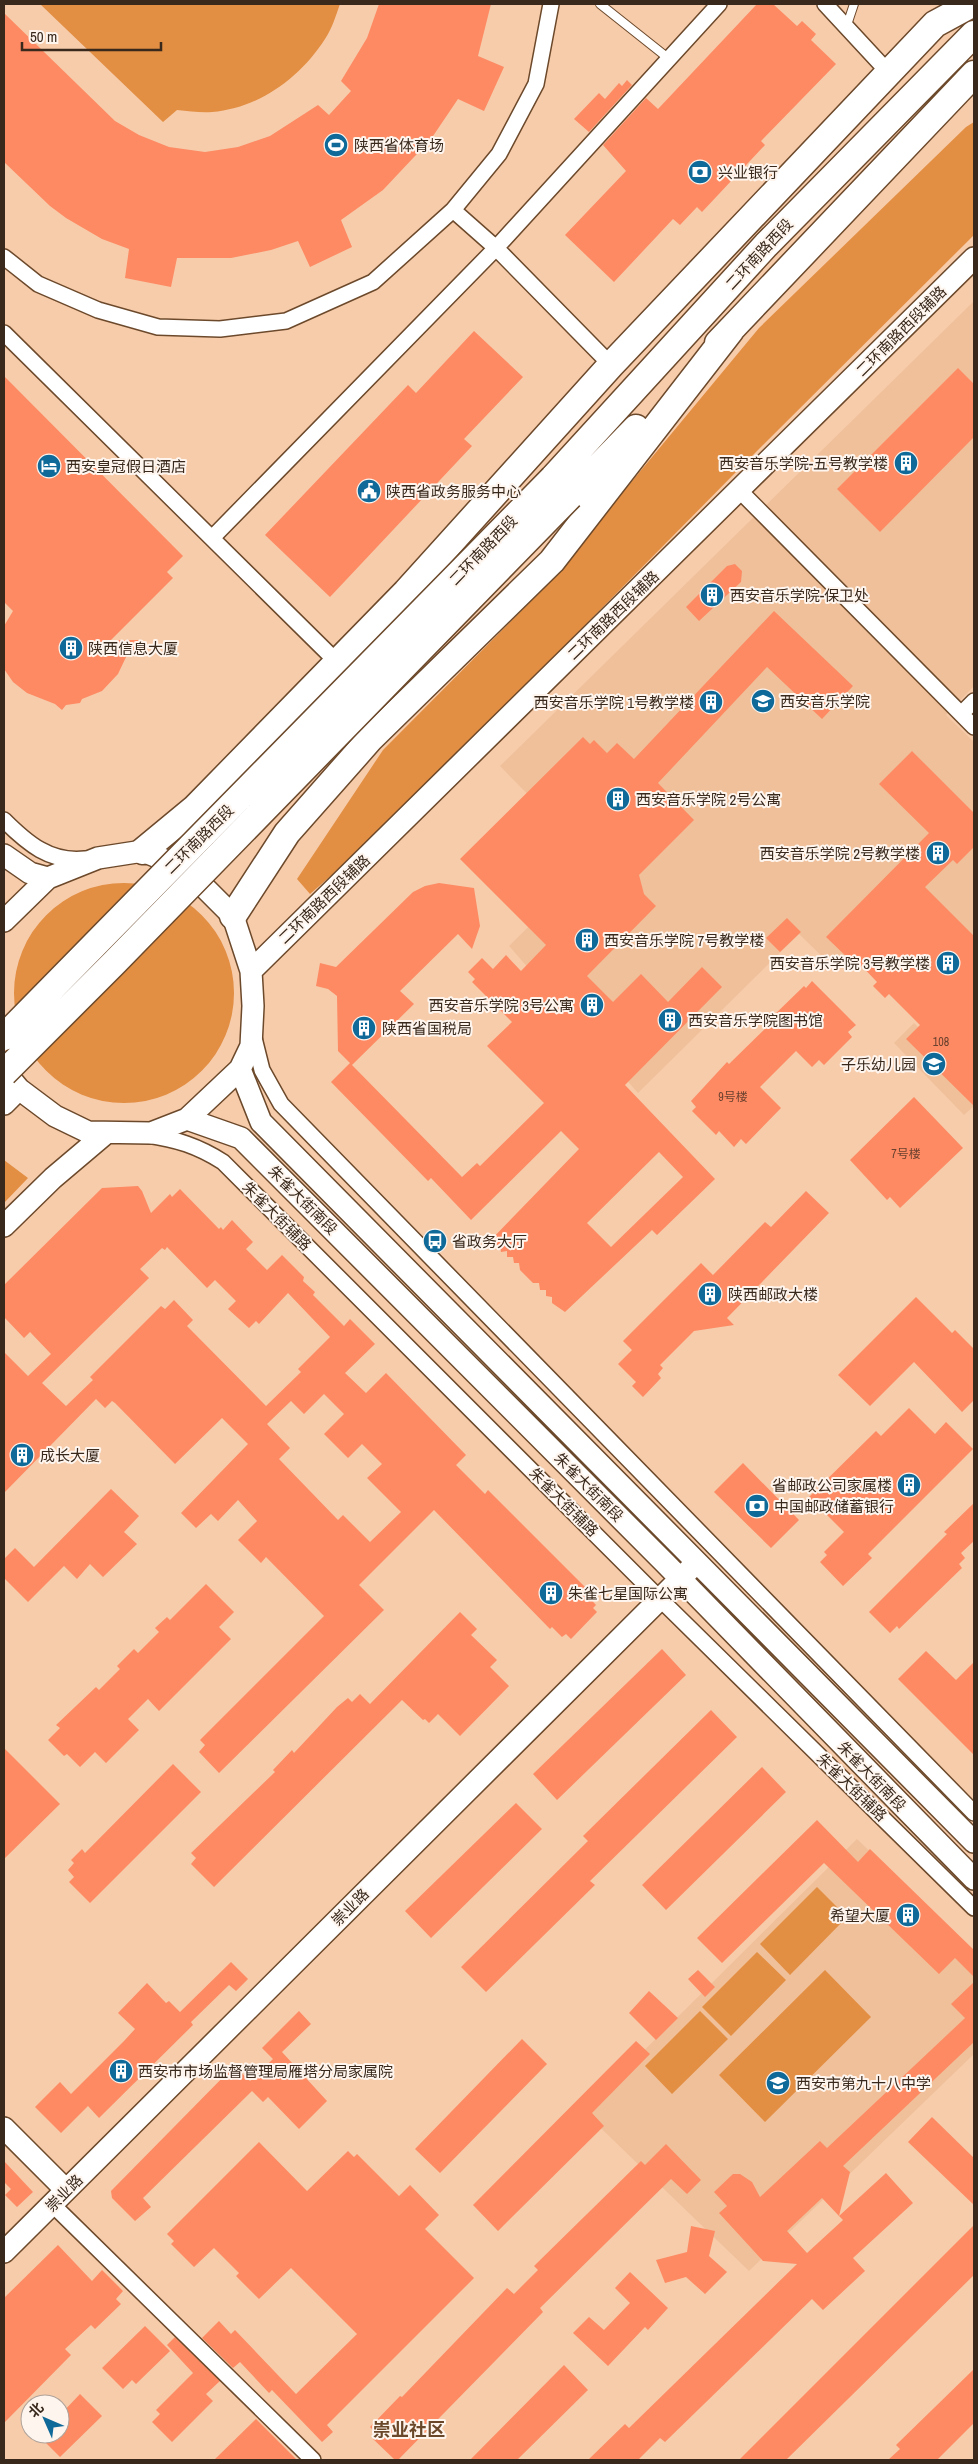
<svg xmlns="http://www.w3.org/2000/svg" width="978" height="2464" font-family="'Archivo Narrow','Noto Sans SC',sans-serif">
<rect width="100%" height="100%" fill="#f7ccab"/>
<path fill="#f0c09a" d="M974 301V686L946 715 974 742V1073L922 1020 884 920 833 967 799 934 638 1093 509 946 594 862 500 766Z
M914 1023 974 1084V1106L964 1115 894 1043Z
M857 1839 974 1951V2054L749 2271 583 2111Z"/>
<path fill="#e28e43" d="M40 4H340C336 15 332 29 325 39 300 78 259 108 212 112 201 113 189 111 177 110L163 122Z
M974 122V235L737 471 380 833 310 894 297 879 383 750 541 591 759 328 966 127Z
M14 993a110 110 0 1 1 220 0a110 110 0 1 1-220 0Z
M4 1160 28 1178 4 1203Z
M817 1887 847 1917 790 1975 760 1944Z
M757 1952 786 1980 731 2036 702 2007Z
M825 1970 871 2017 765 2122 719 2075Z
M700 2011 728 2039 672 2094 645 2066Z"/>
<path fill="#fd8a63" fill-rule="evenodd" d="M379 4H491L478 56 504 67 484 111 458 99 431 139 383 190 341 220 352 247 310 267 298 241 271 250 231 258H177L171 287 125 278 129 249 102 239 66 218 50 206 4 162V13L115 121 139 135 169 147 205 152 238 147 270 136 318 105 329 115 351 91 341 81 367 38Z
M757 4H773L797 26 802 21 816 34 811 40 836 64 761 141 765 145 702 212 697 207 680 225 673 219 614 282 565 235 626 171 603 145 646 98 658 109Z
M627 80 632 85 589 132 574 119 599 93 605 99 619 83 622 86Z
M474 331 523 377 464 439 472 446 330 597 265 535 408 385 416 393Z
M958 368 974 384V437L880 532 837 489Z
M4 376 183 556 167 572 173 578 111 640H139V655H127L118 674 102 691 82 699 80 703 66 705 62 710 55 704 27 693 13 682 4 669V626L13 611 4 602Z
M735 564 742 571 741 582 699 621 686 607 727 566Z
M774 611 853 686 822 719 767 667 658 783 694 820 639 875 644 894 656 906 587 976 613 1002 641 974 668 1002 702 967 722 987 625 1085 715 1179 657 1235 652 1230 565 1312 552 1303V1297L546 1296V1290H540L539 1283H533L520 1270 519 1263H514L513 1257H507V1251L501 1252 500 1245H486L579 1149 561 1131 471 1220 431 1178 428 1181 331 1082 350 1063 338 1051 337 996 328 989 316 986 320 963 336 967 413 892 425 886 439 883 474 888 480 926 472 949 458 934 400 991 414 1004 352 1065 462 1177 477 1163 480 1166 544 1103 487 1046 512 1022 472 982 475 979 468 972 482 958 493 969 506 955 521 971 546 945 460 859 583 737 590 744 594 740 607 753 617 743 634 759ZM659 1152 683 1177 611 1247 587 1223Z
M912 751 974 813V847L957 864 953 860 925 887 974 936V1106L906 1039 920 1025 889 994 885 998 873 986 877 982 855 959 852 962 826 937 929 833 879 784Z
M787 918 801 932 780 952 766 938Z
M812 981 856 1025 848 1032 852 1037 824 1065 819 1060 812 1067 796 1051 760 1087 781 1108 746 1144 741 1139 734 1147 719 1131 716 1135 692 1111 696 1107 691 1101 727 1062 729 1064 772 1022 769 1020 804 986 806 988Z
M914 1097 963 1148 900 1208 890 1197 887 1200 850 1160Z
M138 1186 142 1191 151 1213 170 1194 172 1197 180 1189 219 1229 221 1227 223 1230 232 1220 253 1242 246 1249 267 1270 282 1255 304 1277 303 1281 315 1292 313 1295 344 1326 350 1319 375 1344 345 1373 366 1393 386 1373 466 1455 456 1465 485 1494 488 1490 589 1591 586 1594 596 1605 593 1608 597 1612 571 1639 566 1634 562 1637 552 1627 550 1629 434 1510 359 1585 384 1610 219 1773 199 1752 205 1745 200 1740 324 1616 266 1557 261 1563 238 1540 257 1521 238 1500 218 1521 211 1514 196 1528 181 1513 248 1444 222 1418 175 1464 115 1403 112 1401 105 1408 96 1399 4 1493V1352L28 1376 51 1354 30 1332 24 1338 4 1317V1285L102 1188ZM167 1247 207 1288 215 1280 236 1301 228 1309 249 1328 256 1321 259 1324 288 1293 330 1337 298 1369 301 1372 266 1406 187 1326 193 1320 174 1300 165 1309 161 1306 90 1377 93 1380 66 1406 42 1383 149 1278 140 1269 162 1248 165 1250ZM324 1394 344 1414 324 1434 348 1458 362 1444 382 1464 367 1478 401 1512 370 1542 343 1515 338 1520 279 1459 290 1448 267 1424 291 1401 304 1414Z
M806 1191 829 1213 727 1318 734 1325 694 1331 660 1365 663 1368 658 1374 661 1378 643 1397 632 1386 636 1382 618 1364 632 1350 623 1341 701 1263 713 1275 765 1222 771 1227Z
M916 1297 952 1333 955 1330 974 1349V1400L962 1412 914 1362 870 1406 838 1375Z
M909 1408 935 1434 946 1422 973 1449 868 1554 872 1558 843 1586 820 1562 827 1555 824 1552 844 1532 809 1497 876 1431 881 1436Z
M743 1463 799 1520 771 1548 714 1492Z
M111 1489 139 1516 124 1532 137 1544 103 1577 90 1564 77 1579 64 1566 28 1602 4 1578V1559L15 1548 34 1567Z
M974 1503V1541L961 1553 965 1558 959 1564 962 1568 899 1629 897 1626 890 1633 869 1612 947 1534 944 1532Z
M206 1584 234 1612 219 1627 231 1639 159 1711 148 1699 128 1719 139 1730 106 1763 95 1752 80 1767 67 1754 64 1756 48 1740 60 1728 56 1725 96 1687 99 1690 120 1669 117 1666 134 1649 138 1653 159 1632 155 1628 167 1617 170 1620Z
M460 1612 477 1629 471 1635 497 1660 490 1667 509 1686 460 1736 438 1714 429 1723 425 1719 423 1720 402 1700 214 1887 191 1864 196 1858 191 1853 275 1772 273 1770 292 1750 294 1753 337 1707 348 1698 352 1702 360 1694 370 1704Z
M662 1649 686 1675 557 1800 533 1774Z
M926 1651 956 1680 974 1662V1755L898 1679Z
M711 1710 737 1737 590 1881 595 1885 486 1992 461 1967 588 1841 583 1836Z
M4 1748 60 1804 4 1859Z
M173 1764 201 1792 90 1903 69 1882 74 1877 68 1870 74 1863 71 1860 82 1849 85 1853Z
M762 1767 786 1792 666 1910 642 1885Z
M516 1803 542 1829 431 1938 405 1911Z
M817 1820 858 1862 870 1849 974 1950V1977L955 1958 939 1974 824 1863 722 1963 697 1938Z
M231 1962 248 1979 236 1991 229 1985 191 2022 193 2025 99 2118 88 2106 61 2133 35 2107 60 2082 71 2094 124 2041 135 2029 118 2013 147 1983 166 2003 169 2001 180 2012Z
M698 1970 715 1987 705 1997 688 1979Z
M974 1982V2042L843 2166 850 2172 839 2216 822 2198 787 2231 807 2253 843 2220 839 2216 886 2173 913 2203 853 2258 865 2271 823 2310 812 2299 665 2442 660 2438 638 2460H588L625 2424 629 2428 797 2264 763 2261 719 2213 727 2206 714 2192 733 2174H740L752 2182 760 2197 820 2141 827 2148 965 2018 951 2004Z
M649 1991 678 2018 656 2040 629 2013Z
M299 2011 311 2024 282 2052 327 2101 299 2129 268 2097 263 2102 252 2091 143 2198 151 2207 135 2221 112 2198 111 2191 234 2066 250 2081 273 2059 262 2048Z
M522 2039 547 2064 440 2173 415 2149Z
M636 2041 650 2054 592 2113 604 2126 498 2231 473 2205Z
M932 2117 974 2158V2205L908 2142Z
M259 2142 307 2191 348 2151 354 2157 357 2154 399 2196 410 2185 439 2215 425 2229 474 2278 327 2425 333 2432 322 2442 272 2390 269 2393 240 2362 233 2368 202 2338 219 2321 231 2334 235 2330 296 2394 357 2334 291 2268 259 2299 236 2276 239 2273 214 2248 194 2267 171 2244 174 2241 167 2234Z
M666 2144 701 2180 687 2194 671 2179 540 2308 543 2312 398 2460H395L373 2439 377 2434 370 2427 400 2396 402 2397 507 2288 514 2294 538 2270 534 2266 641 2161 645 2165Z
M4 2161 33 2192 17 2207 5 2195 11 2189 4 2182Z
M974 2225V2275L786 2460H739Z
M691 2226 715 2231 709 2256 727 2272 705 2294 686 2277 665 2283 656 2260 687 2252Z
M58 2245 92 2281 102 2270 123 2291 116 2299 121 2304 95 2329 91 2325 65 2349 71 2355 4 2423V2298Z
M630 2272 668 2308 648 2330 645 2327 608 2366 573 2333 589 2317 604 2330 630 2303 615 2288Z
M145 2326 170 2351 136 2384 132 2380 123 2389 102 2368Z
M175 2337 220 2381 206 2394 213 2401 172 2442 152 2422 160 2414 156 2410 193 2373 167 2345Z
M564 2365 588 2390 517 2460H470Z
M974 2369V2423L937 2460H888L900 2449 896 2445Z
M80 2394 102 2416 60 2457 37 2434H60V2415Z
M256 2419 297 2460H214Z"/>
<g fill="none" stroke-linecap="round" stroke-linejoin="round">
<g stroke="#6c492b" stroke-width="10">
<path id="lane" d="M600 4 668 58
M847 25 854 4"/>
</g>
<g stroke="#6c492b" stroke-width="18">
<path id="street" d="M825 4 889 73
M453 210 496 248 611 365
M4 257 38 284 98 310 158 327 220 329 286 321 373 282 453 210 499 154 536 84 551 4
M4 333 337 662
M740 491 974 727
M212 538 496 248 719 4
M961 714 974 701
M4 820C27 843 50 863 85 859
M254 1038 262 1070 281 1104 974 1813
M147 1135C176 1139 198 1146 223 1162L660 1599 974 1908
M52 2204 313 2460"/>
</g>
<g stroke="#6c492b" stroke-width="24">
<path id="secondary" d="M4 855 30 873 48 878
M4 921 48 878 98 858 143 851 186 869 233 916 251 971 253 1006 251 1046 240 1069 187 1119 151 1133 88 1132 55 1116 19 1089 4 1071
M251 971 974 258
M240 1069 261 1122 974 1842
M4 1104 19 1089
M187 1119 241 1138 666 1564 974 1879
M4 1226 53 1178 105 1134
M4 2128 66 2190
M4 2252 689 1570"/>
</g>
<g stroke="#6c492b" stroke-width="29">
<path id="highway" d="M718 343 974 74
M553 478 766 245 974 34
M570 496 636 428
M143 851 195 808 406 592 611 365 935 24 972 4
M233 916 287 833 370 739 552 561 731 330"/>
</g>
<use href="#lane" stroke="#fff" stroke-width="8"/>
<use href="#street" stroke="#fff" stroke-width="15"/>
<use href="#secondary" stroke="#fff" stroke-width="21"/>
<use href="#highway" stroke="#fff" stroke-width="26"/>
<g stroke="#6c492b" stroke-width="29" stroke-linecap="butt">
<path id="highway-bridge" d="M4 1037 553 478
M4 1073 114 963 570 496"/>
</g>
<use href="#highway-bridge" stroke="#fff" stroke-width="26"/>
</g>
<defs>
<g id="stadium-disc" transform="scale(1.25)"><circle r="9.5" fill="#0f6999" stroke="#fef5ee"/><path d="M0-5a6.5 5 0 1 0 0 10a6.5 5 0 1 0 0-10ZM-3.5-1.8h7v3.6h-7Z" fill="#fff"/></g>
<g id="bank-disc" transform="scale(1.25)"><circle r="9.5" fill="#0f6999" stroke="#fef5ee"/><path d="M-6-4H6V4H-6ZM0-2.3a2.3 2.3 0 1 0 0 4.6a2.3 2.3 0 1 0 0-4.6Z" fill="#fff"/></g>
<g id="building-disc" transform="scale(1.25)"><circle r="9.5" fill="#0f6999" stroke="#fef5ee"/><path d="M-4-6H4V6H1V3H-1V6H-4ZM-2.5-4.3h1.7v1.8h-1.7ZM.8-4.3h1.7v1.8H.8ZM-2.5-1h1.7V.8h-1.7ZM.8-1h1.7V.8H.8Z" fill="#fff"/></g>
<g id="hotel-disc" transform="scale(1.25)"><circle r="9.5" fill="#0f6999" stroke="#fef5ee"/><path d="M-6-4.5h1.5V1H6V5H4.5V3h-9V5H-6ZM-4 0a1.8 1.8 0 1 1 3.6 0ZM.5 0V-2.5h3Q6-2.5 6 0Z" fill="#fff"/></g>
<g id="civic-disc" transform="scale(1.25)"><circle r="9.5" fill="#0f6999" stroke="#fef5ee"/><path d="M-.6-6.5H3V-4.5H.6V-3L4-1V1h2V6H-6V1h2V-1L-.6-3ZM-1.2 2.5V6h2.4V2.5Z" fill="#fff"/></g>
<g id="university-disc" transform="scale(1.25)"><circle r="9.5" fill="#0f6999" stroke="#fef5ee"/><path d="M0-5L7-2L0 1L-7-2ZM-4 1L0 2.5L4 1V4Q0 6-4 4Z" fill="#fff"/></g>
<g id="school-disc" transform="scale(1.25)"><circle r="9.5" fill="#0f6999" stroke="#fef5ee"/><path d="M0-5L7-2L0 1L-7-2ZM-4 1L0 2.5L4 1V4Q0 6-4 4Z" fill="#fff"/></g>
<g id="bus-disc" transform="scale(1.25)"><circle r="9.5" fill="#0f6999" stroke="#fef5ee"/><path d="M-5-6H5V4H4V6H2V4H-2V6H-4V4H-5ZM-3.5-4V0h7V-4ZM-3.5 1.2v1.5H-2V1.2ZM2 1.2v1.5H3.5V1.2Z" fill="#fff"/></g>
</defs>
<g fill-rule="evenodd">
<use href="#stadium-disc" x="336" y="145"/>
<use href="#bank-disc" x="700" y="172"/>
<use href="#building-disc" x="906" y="463"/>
<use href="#hotel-disc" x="49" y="466"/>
<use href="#civic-disc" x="369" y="491"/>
<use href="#building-disc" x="712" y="595"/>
<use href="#building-disc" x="71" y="648"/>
<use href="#university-disc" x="763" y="701"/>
<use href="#building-disc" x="711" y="702"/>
<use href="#building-disc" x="618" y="799"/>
<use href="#building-disc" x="938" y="853"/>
<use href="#building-disc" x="587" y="940"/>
<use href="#building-disc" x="948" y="963"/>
<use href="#building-disc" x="592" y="1005"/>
<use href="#building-disc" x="670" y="1020"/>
<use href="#building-disc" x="364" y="1028"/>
<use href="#school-disc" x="934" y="1064"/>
<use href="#bus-disc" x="435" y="1241"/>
<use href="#building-disc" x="710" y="1294"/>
<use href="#building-disc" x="22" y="1455"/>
<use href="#building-disc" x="909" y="1485"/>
<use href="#bank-disc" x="757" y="1506"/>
<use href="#building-disc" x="551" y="1593"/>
<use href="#building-disc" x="908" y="1915"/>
<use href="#building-disc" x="121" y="2071"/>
<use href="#school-disc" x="778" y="2083"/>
</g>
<g text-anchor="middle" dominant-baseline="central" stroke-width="4" stroke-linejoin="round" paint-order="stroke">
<g font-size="12" fill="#6a412e">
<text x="941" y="1042">108</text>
<text x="733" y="1097">9号楼</text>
<text x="906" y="1154">7号楼</text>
</g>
<g font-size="15" fill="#39291c" stroke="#fef5ee" text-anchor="start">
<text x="354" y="145">陕西省体育场</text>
<text x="718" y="172">兴业银行</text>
<text x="888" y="463" text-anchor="end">西安音乐学院-五号教学楼</text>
<text x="66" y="466">西安皇冠假日酒店</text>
<text x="386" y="491">陕西省政务服务中心</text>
<text x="730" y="595">西安音乐学院-保卫处</text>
<text x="88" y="648">陕西信息大厦</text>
<text x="780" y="701">西安音乐学院</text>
<text x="694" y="702" text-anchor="end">西安音乐学院 1号教学楼</text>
<text x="636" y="799">西安音乐学院 2号公寓</text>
<text x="920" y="853" text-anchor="end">西安音乐学院 2号教学楼</text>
<text x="604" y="940">西安音乐学院 7号教学楼</text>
<text x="930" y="963" text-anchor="end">西安音乐学院 3号教学楼</text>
<text x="574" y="1005" text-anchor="end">西安音乐学院 3号公寓</text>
<text x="688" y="1020">西安音乐学院图书馆</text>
<text x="382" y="1028">陕西省国税局</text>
<text x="916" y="1064" text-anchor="end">子乐幼儿园</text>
<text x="452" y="1241">省政务大厅</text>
<text x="728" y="1294">陕西邮政大楼</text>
<text x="40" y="1455">成长大厦</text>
<text x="892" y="1485" text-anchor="end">省邮政公司家属楼</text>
<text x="774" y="1506">中国邮政储蓄银行</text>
<text x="568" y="1593">朱雀七星国际公寓</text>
<text x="890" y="1915" text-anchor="end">希望大厦</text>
<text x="138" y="2071">西安市市场监督管理局雁塔分局家属院</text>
<text x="796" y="2083">西安市第九十八中学</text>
</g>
<g font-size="15" fill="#39291c" stroke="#fef5ee">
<text transform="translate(759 254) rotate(-47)">二环南路西段</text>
<text transform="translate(901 331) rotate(-45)">二环南路西段辅路</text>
<text transform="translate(483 550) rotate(-46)">二环南路西段</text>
<text transform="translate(613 615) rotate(-44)">二环南路西段辅路</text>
<text transform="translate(199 839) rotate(-45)">二环南路西段</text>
<text transform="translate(324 899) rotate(-44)">二环南路西段辅路</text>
<text transform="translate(303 1200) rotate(45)">朱雀大街南段</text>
<text transform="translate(277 1216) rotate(45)">朱雀大街辅路</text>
<text transform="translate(589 1487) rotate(45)">朱雀大街南段</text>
<text transform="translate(564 1502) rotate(45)">朱雀大街辅路</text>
<text transform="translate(872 1776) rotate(46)">朱雀大街南段</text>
<text transform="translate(852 1787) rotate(44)">朱雀大街辅路</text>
<text transform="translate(350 1907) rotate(-45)">崇业路</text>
<text transform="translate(64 2193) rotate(-45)">崇业路</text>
</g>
<g font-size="18" font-weight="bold" fill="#6a4729" stroke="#fef5ee">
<text x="409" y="2429">崇业社区</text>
</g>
</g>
<rect width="978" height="2464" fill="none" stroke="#39291c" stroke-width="10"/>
<g transform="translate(45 2419) rotate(315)"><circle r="24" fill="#fef5ee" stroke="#afa39a"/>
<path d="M0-4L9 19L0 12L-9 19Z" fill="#0f6999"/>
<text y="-8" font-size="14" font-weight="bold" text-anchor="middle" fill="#39291c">北</text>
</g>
<path d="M22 42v8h139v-8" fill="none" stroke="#39291c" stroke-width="2.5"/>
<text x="30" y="42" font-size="15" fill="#39291c" stroke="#fef5ee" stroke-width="4" paint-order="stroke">50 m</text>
</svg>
